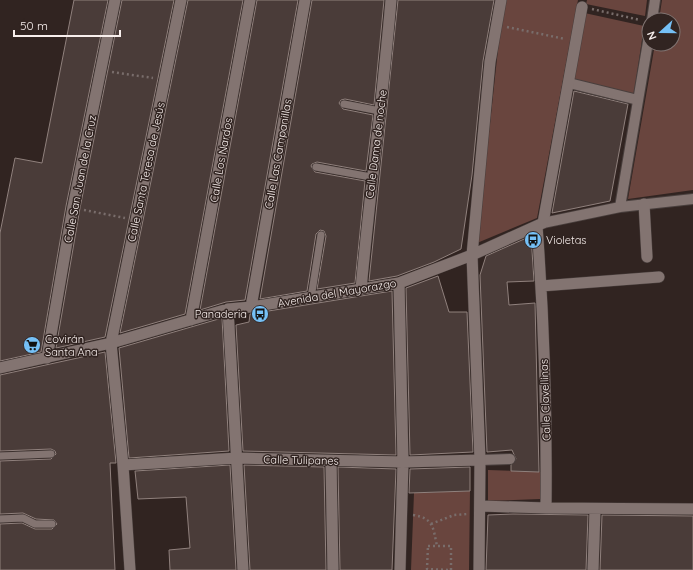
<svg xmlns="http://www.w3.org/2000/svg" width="693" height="570" font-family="Quicksand,sans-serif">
<rect width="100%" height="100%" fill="#312421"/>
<path fill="#69453e" d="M506 0H578L537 218 477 243 500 31Z
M587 0H647L645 16 586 4Z
M662 0H693V190L628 199 655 44H673V20H659Z
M580 12 644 26 634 94 569 79Z
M488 470 541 472 540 499 488 501Z
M470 491 469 570H411L414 493Z"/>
<path fill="#4a3c39" stroke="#90817d" d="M74 0H108L66 206 41 352 0 361V233L15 158 42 163Z
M122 0H174L105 337 56 348 80 208Z
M188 0H243L185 314 120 333Z
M257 0H298L245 300 226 302 200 310Z
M312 0H384L374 105 345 99 341 100 339 103 343 109 373 115 366 171 317 162 312 164 311 166 315 172 365 181 355 283 317 289 326 236 324 231 320 230 316 234 307 291 260 299Z
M398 0H494L483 61 472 175 461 249 434 262 397 276 369 281Z
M574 91 628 104 610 201 552 213Z
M531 236 534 281 507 282 509 305 535 303 539 472 511 471V465L516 459 512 450 487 452 480 275 486 256Z
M438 276 449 312H467L473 452 410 455 406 288Z
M392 291 396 455 243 451 236 325 249 322 250 314Z
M222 318 229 451 129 458 119 348Z
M105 352 116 463H110L115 570H0V524L22 523 35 529H52L57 524 54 520 36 519 23 513 0 514V461L51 459 56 454 55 451 51 449 0 451V375Z
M230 465 236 570H170L169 550 190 548 186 497 138 499 135 471Z
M244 465 324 467 326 570H250Z
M338 467 396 469 392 570H340Z
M470 467V491L409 493 410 469Z
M513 514 588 515 586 570H486L488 515Z
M602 515 693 516V570H600Z"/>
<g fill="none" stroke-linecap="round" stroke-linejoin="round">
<g stroke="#493f3d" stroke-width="8">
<path id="service" d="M344 104 380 111
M316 167 371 177
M311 298 321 235
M0 456 51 454
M0 519 23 518 35 524H52"/>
</g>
<g stroke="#493f3d" stroke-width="12">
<path id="pedestrian" d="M652 20 655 0
M569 83 638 100
M620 207 649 36
M543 223 620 207 693 199
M480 460 510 459"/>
</g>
<g stroke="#493f3d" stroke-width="12">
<path id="minor" d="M644 204 647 257
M399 283 403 462 400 570
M541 286 659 277
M361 289C370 192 383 96 391 0
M251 307 305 0
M228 309 243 570
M191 320 250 0
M47 358 73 207 115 0
M0 368 111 343 228 309 251 307 399 283 472 255 543 223 582 7
M331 461 333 570
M123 465 237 458 403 462 480 460
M481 506 546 508C547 414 544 320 537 226
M546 508 693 509
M130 570 123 465 111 343 181 0
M479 570 480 460 472 255 490 62 501 0
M593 570 595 510"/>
</g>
<path stroke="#796d6b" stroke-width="2.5" stroke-dasharray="2 3" stroke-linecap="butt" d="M592 9 640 20
M507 27 565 39
M112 72 153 78
M84 210 125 218
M413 515C434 518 433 528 437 546
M431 524 454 515 468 514
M428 546H451V570L427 569Z"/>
<use href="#service" stroke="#837471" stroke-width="7"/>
<use href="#pedestrian" stroke="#837471" stroke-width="10"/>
<use href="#minor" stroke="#837471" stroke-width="11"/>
</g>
<defs>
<g id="bus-disc" transform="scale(0.9)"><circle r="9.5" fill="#75c0f6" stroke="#312421"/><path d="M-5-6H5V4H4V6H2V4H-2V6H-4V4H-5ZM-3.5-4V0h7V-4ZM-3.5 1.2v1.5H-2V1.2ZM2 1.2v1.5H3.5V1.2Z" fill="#111"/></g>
<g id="supermarket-disc" transform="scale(0.9)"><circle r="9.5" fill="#75c0f6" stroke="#312421"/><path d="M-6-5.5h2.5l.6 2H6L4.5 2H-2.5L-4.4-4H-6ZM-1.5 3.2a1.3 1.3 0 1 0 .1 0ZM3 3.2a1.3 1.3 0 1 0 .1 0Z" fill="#111"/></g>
</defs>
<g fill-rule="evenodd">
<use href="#bus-disc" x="533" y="240"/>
<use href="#bus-disc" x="260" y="314"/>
<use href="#supermarket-disc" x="32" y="345"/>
</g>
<g text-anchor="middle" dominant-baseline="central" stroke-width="3" stroke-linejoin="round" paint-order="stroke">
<g font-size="11" fill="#f8efed" stroke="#312421">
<text transform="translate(376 144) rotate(-83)">Calle Dama de noche</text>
<text transform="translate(278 154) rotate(-80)">Calle Las Campanillas</text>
<text transform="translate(221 160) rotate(-80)">Calle Los Nardos</text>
<text transform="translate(146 172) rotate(-78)">Calle Santa Teresa de Jesús</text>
<text transform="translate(80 179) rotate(-79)">Calle San Juan de la Cruz</text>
<text transform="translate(337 293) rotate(-10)">Avenida del Mayorazgo</text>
<text transform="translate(545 400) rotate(-92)">Calle Clavellinas</text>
<text transform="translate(301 460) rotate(1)">Calle Tulipanes</text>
</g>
<g font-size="11" fill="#f8efed" stroke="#312421" text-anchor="start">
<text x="546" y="240">Violetas</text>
<text x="247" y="314" text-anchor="end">Panaderia</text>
<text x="45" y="339">Covirán<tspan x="45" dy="13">Santa Ana</tspan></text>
</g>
</g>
<g transform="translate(661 32) rotate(249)"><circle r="19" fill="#312421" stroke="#817573"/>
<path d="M0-3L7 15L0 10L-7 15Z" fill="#75c0f6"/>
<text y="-6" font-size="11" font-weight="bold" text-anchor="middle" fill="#f8efed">N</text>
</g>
<path d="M14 30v6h106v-6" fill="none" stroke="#f8efed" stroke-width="2"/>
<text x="20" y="30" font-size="12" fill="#f8efed" stroke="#312421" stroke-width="3" paint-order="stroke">50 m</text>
</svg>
